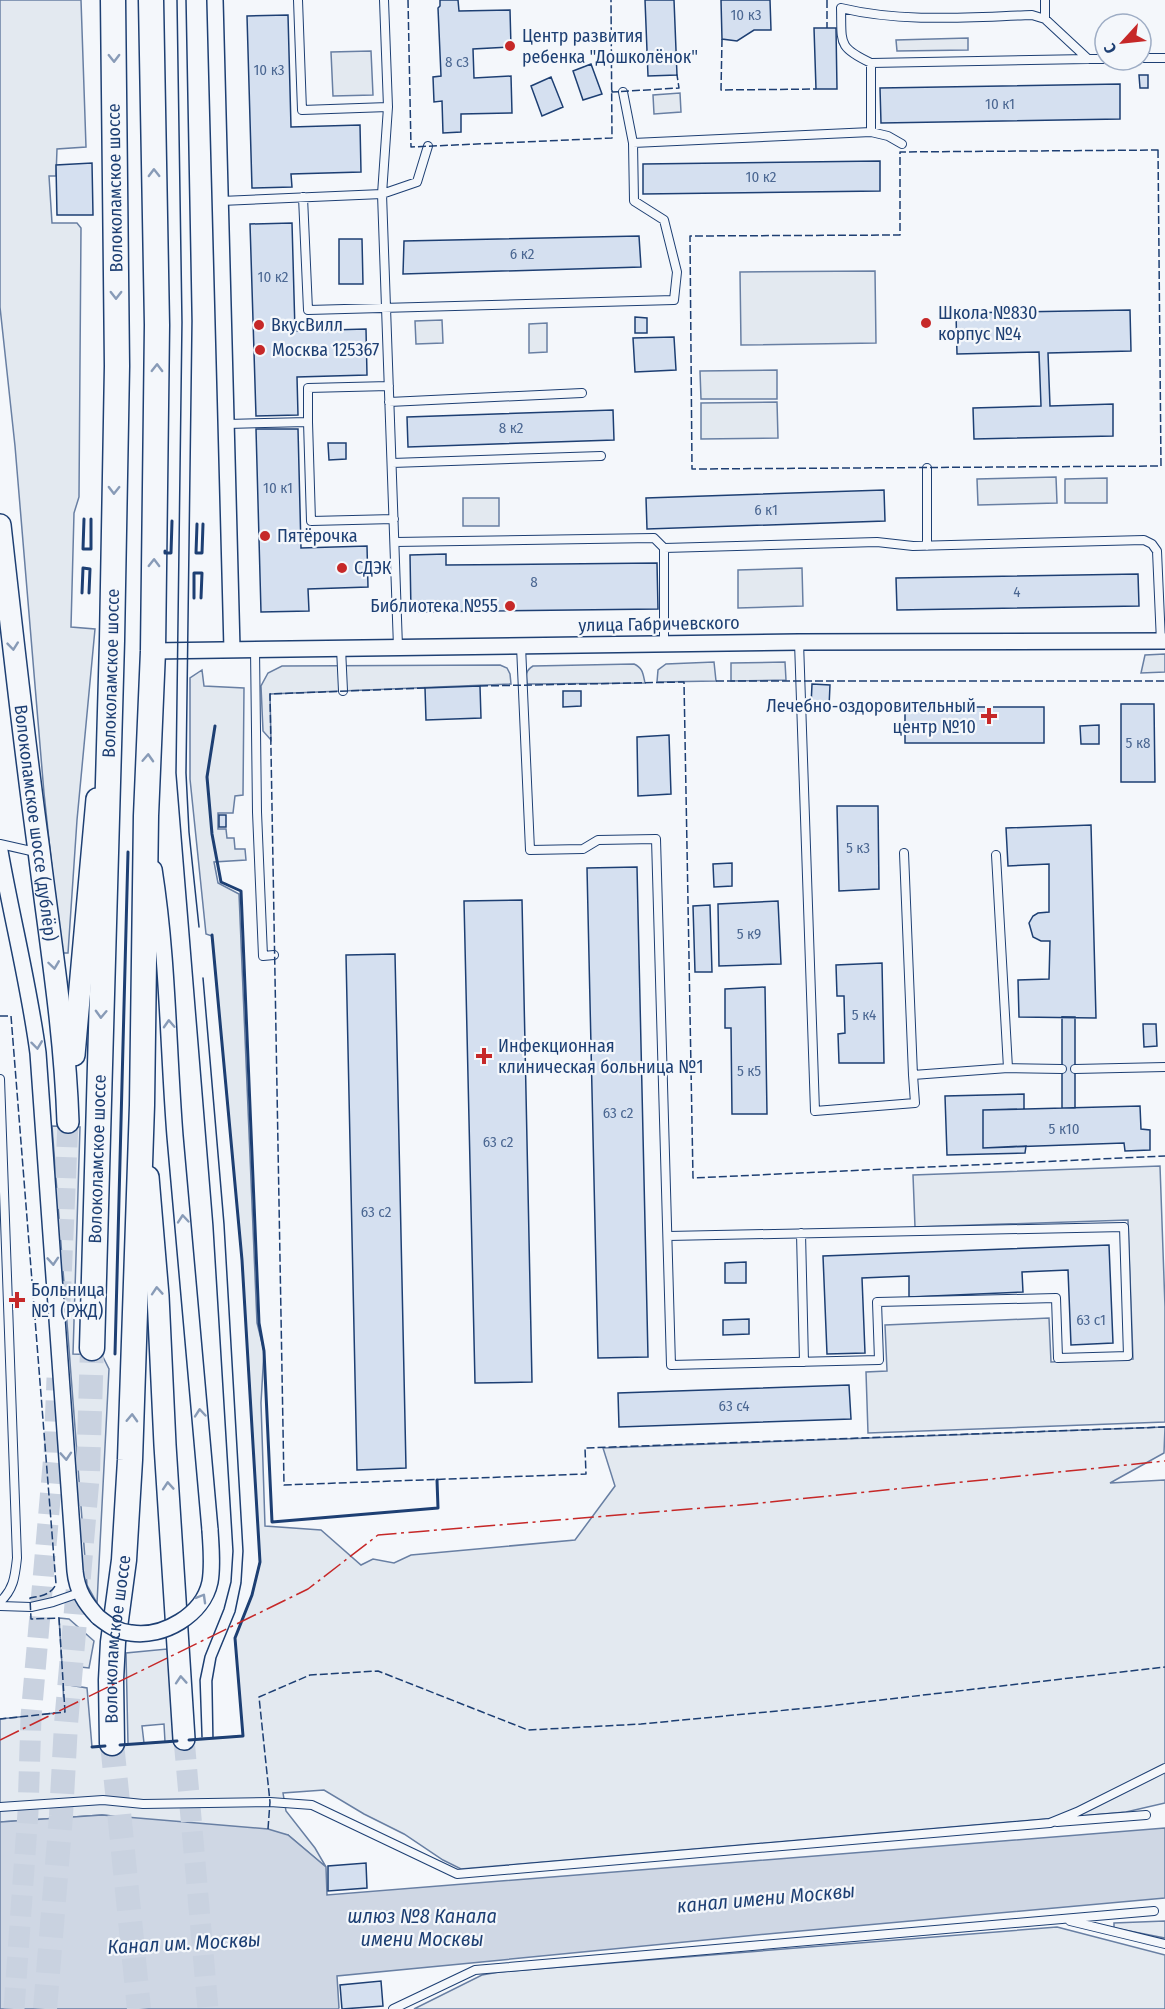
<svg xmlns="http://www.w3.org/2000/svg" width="1165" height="2009" font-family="'Fira Sans Condensed',sans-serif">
<rect width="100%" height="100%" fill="#f4f7fb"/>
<path fill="#e3e9f0" stroke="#687fa3" stroke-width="1.5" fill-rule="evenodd" d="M0 0H81L86 147 57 149 56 176H49L52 223H77L81 228 79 497 74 513 71 627 95 629 77 820 68 953H61L44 793 15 446 0 307Z
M968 38V50L897 51 896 40Z
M371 51 373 95 333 96 331 52Z
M680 93 681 112 654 114 653 95Z
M875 271 876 343 741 345 740 272Z
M442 320 443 343 416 344 415 321Z
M547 323V352L529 353V324Z
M777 370V399H701L700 371Z
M777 402 778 438 701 439V403Z
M1056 477 1057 503 978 505 977 479Z
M1107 478V503H1065V479Z
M463 498H499V526H463Z
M802 568 803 606 738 608V570Z
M1165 654V672L1141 673 1145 655Z
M714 662 716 681 657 682 658 670 666 664Z
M785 662 786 680 731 681V663Z
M634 664C643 668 643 674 645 683L527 684C526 675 525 671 533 666Z
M500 665 507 668 510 674 511 684 270 694 271 740 263 731 261 686 268 673 282 666Z
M202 670 204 686 244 688 243 795 235 796 233 813H218V829H226L227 838H234L235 849H245L246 860 214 862 218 883 239 894 257 1323 264 1351 261 1403 265 1526 321 1530 361 1565 373 1559 394 1563 411 1555 575 1540 615 1486 603 1448 1165 1427 1164 1453 1110 1483 1165 1480V1803L1126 1812 461 1869 443 1860 404 1834 364 1814 324 1790 283 1793 286 1811 315 1848 326 1867 288 1835 102 1815 0 1822V1719L64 1712 63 1684 87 1688 92 1747 128 1744 126 1653 167 1649 178 1740 243 1736 235 1638 252 1595 260 1561 242 1260 212 936 206 934 190 779V678ZM164 1724 165 1742 144 1743 142 1726Z
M52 1126 80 1127 73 1354 102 1355 109 1369 97 1603 87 1585Z
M1160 1166 1165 1307V1422L868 1433 866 1372 887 1371 885 1325 1049 1318 1051 1362 1133 1359 1128 1220 915 1227 913 1175Z
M59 1618 69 1619 94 1641 89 1668 62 1665Z
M1165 1921V1938L1114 1928V1923Z
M1057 1927 1165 1955V2009H414L482 1975 499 1972Z"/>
<path fill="#cfd7e4" stroke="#687fa3" stroke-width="1.5" d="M102 1815 268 1829 288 1835 326 1867 327 1895 1165 1828V1898L778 1933 337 1976 339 2008 338 2009H0V1822Z"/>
<path fill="#d5e0f0" stroke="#1d3f73" stroke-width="1.5" d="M440 0H458L459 11 510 10 511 47 473 49 474 78 511 76 512 113 461 114V132L443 133 442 101 434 102 433 77 441 76 438 8 440 6Z
M645 0H674L677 75 648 76Z
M721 0H770L771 30H754L737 41 722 39Z
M288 15 291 127 360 125 361 172 291 174 292 187 252 188 247 16Z
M814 28H836L837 89H816Z
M591 64 602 94 583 100 573 71Z
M1139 75H1148V88H1140Z
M551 77 563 107 542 116 531 86Z
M1120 84V119L881 123 880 88Z
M880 161V191L643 194V164Z
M92 163 93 215H57L56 165Z
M292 223 295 331 366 329 367 375 297 377 298 415 256 416 250 224Z
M639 236 641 267 403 274 404 241Z
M339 239H362L363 284H339Z
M1130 310 1131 351 1048 353 1050 406 1113 404V436L974 439 973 408 1041 406 1039 352 957 354 956 313Z
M635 317 647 318V333H635Z
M674 337 676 370 635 372 633 338Z
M613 410 614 440 408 447 407 417Z
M256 429H298L301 548 367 546 368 587 308 589 309 611 261 612Z
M328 443H346V459L329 460Z
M884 490 885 521 647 529 646 498Z
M446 554V565L657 563 658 609 411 612 410 555Z
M1138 574 1139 606 897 610 896 578Z
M812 684 830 685 829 707 811 706Z
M480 686 481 718 426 720 425 688Z
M563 691H581V706L563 707Z
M1121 704H1154L1155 782H1121Z
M905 707H1044V743H905Z
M1099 725V744H1081L1080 726Z
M669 735 671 794 638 796 637 737Z
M837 806H878L879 889 839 891Z
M219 815H226V827H219Z
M1091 825 1096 1018 1019 1017 1018 980 1049 979 1050 941H1041L1033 937 1029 923 1033 916 1038 913 1049 912V864L1008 866 1006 828Z
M732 863V886L714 887 713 864Z
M637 867 648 1357 598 1358 587 868Z
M522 900 532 1382 475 1383 464 901Z
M778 901 781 964 719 966 718 904Z
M710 905 712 972H695L693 906Z
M395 954 406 1468 357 1470 346 955Z
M882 963 884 1063H839L838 1034 845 1033 844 996H837L836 965Z
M765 987 767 1114H732L731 1028H725V989Z
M1062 1017H1075V1108H1062Z
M1143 1024H1156L1157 1046 1144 1047Z
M1024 1094V1109L983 1110V1148L1026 1146 1025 1153 947 1155 945 1096Z
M1140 1106 1141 1129 1150 1130V1150L1125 1151 1124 1143 983 1148V1110Z
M1109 1245 1113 1343 1071 1345 1068 1270 1022 1272 1023 1292 909 1297V1276L862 1278 865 1353 827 1354 823 1256Z
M746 1262V1283H725V1263Z
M749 1319V1334L723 1335V1320Z
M849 1385 851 1419 619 1427 618 1393Z
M366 1863 367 1888 328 1891V1866Z
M381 1981 383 2006 342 2009 340 1985Z"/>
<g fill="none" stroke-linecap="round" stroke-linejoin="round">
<path stroke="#c9d2e0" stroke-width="21" stroke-dasharray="21 10" stroke-linecap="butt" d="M60 1302 68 1122
M184 1739 208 2009
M14 2009 28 1812 31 1717 54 1454 57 1378"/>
<path stroke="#c9d2e0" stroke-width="24" stroke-dasharray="24 12" stroke-linecap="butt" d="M112 1743 139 2009
M45 2009 61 1816 66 1724 88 1473 92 1348"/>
<g stroke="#1d3f73" stroke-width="10">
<path id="lane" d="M298 0 302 110 388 107
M384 0 388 107 382 194 398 647
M1045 0V19
M1141 58H1165
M1088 59 1045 19 1032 15C969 17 903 23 841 8 842 43 837 47 871 63L1088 59H1105
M623 92 633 143
M871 132 888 136 902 144
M303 197 308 310 674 300 677 272 664 220 634 201 633 143 871 132V63
M221 201 382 194 417 182 428 146
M389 402 582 393
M308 422 311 521 394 519
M227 424 308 422V388L389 386
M392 463 601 456
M395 542 654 538 664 548V644
M927 546V468
M664 548 877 542 913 546 1144 540 1152 544 1157 551 1161 642
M799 642 815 1111 915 1103 913 1075
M521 646 530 850 583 849 598 840 656 839 671 1365 879 1360 877 1302 1056 1298 1058 1358 1128 1356 1124 1227 668 1236
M341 648 343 691
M255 649 257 812 263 956 274 955
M0 844 31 851 35 855
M904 853 913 1075 1008 1068 1062 1069
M996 855 1008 1068
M1075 1069 1165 1067
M0 1079 17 1558C15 1576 14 1589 0 1602
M801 1233 804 1362
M0 1606 31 1607 53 1602 79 1593
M0 1807 103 1800 143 1804 270 1802 312 1805 457 1874 1050 1823 1077 1812 1165 1768
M1057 1822 1146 1815
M1070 1921 1165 1944
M393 2009 475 1970 1154 1911"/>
</g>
<g stroke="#1d3f73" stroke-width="18">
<path id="street" d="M215 0 232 649
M153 651 799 642 1165 641
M0 851C12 919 29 985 38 1053L75 1571C77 1591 85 1603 98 1617
M154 869C168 958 168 1047 175 1136 186 1268 199 1399 210 1530"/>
</g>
<g stroke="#1d3f73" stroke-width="24">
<g id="secondary">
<path id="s1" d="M0 525C12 634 24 742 39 851 50 941 65 1031 68 1122"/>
<path d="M74 1055 97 799"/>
<path d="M148 1177 158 1296 165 1445 184 1739"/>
</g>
</g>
<g stroke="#1d3f73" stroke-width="27">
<g id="primary">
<path id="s2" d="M92 1348 112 641 117 366 113 0"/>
<path id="s3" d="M112 1743 111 1680 113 1642 124 1560 130 1460 142 1105 146 816 153 651 157 325 151 0"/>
</g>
</g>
<use href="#lane" stroke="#f4f7fb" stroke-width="8"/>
<use href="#street" stroke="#f4f7fb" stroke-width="15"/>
<use href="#secondary" stroke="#f4f7fb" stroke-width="21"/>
<use href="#primary" stroke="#f4f7fb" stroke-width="24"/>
<path stroke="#1d3f73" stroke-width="1.5" d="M177 0 182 322 176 773 213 1225 233 1551 231 1582 224 1609 205 1656 200 1680 202 1737
M186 0 192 321 186 773 189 832 199 927
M203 978 224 1224 243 1551 241 1583 235 1612 216 1658 212 1681 213 1737"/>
<g stroke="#1d3f73" stroke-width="18" stroke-linecap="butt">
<path id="street-bridge" d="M98 1617C108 1625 118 1632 131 1633 163 1638 203 1615 210 1582 213 1565 211 1547 210 1530"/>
</g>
<use href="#street-bridge" stroke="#f4f7fb" stroke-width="15"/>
<path stroke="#1d3f73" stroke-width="1.5" stroke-dasharray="8 3" stroke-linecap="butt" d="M408 0 411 147 612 138 611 0
M827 0V28
M722 39 721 90 816 89
M612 90V92L679 88 677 75H676
M1158 150 1161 466 692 469 690 236 900 235V152Z
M716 681H1165
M480 686 684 682 693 1178 1165 1156
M425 688 270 694 284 1485 586 1474 585 1448 1165 1427
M0 1016H11L56 1584C51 1595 41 1596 30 1598L31 1619 59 1618 65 1712 0 1719
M268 1829 270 1802 259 1697 310 1675 378 1671 528 1730 641 1724 829 1706 1165 1667"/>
<path stroke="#1d3f73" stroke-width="3" d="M84 519 83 549H91V519
M197 524 196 553H202L203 524
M165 551V553H171L172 521
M82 593 83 568 90 569 89 593
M194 598V573H202L201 598
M215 726 207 777 212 834 221 882 241 891 259 1323 264 1351 272 1522 438 1508 437 1480
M115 1354 128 852
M189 1740 243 1736 235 1638 252 1595 260 1562 242 1260 212 935
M120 1745 177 1741
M92 1747 105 1746"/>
<path stroke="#c62828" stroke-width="1.5" stroke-dasharray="21 4.5 3 4.5" stroke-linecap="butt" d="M0 1740 308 1589 378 1535 751 1504 1165 1461"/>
</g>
<defs><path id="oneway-chevron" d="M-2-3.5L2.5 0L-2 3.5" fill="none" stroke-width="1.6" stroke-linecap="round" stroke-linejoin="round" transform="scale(1.5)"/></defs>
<g stroke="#889bb7">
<use href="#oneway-chevron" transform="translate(114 58) rotate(89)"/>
<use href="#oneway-chevron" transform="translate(154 173) rotate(-91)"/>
<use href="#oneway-chevron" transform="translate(116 295) rotate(90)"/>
<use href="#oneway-chevron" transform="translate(157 368) rotate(-89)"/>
<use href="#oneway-chevron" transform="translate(114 490) rotate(91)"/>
<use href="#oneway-chevron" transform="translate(154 563) rotate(-89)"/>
<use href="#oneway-chevron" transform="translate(13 646) rotate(84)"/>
<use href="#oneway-chevron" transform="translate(148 758) rotate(-87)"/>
<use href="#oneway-chevron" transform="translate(54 965) rotate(82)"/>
<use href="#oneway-chevron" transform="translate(101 1014) rotate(92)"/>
<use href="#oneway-chevron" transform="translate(169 1024) rotate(-93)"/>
<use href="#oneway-chevron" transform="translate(37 1045) rotate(83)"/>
<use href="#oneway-chevron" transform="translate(183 1219) rotate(-95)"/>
<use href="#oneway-chevron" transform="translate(53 1261) rotate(86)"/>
<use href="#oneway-chevron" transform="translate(157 1291) rotate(-94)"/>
<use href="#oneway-chevron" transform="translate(200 1413) rotate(-95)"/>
<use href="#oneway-chevron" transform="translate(132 1418) rotate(-88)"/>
<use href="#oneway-chevron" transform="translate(66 1456) rotate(86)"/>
<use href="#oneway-chevron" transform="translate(168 1486) rotate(-94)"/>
<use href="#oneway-chevron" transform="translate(202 1598) rotate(-60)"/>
<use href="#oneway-chevron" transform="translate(181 1680) rotate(-94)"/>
</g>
<g fill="#c62828" stroke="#f4f7fb" stroke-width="2">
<circle cx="510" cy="46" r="6"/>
<circle cx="926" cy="323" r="6"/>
<circle cx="259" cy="325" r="6"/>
<circle cx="260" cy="350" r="6"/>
<circle cx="265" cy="536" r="6"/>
<circle cx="342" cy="568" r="6"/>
<circle cx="510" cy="606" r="6"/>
<path d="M986 707h6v6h6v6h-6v6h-6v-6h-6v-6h6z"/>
<path d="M481 1047h6v6h6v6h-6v6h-6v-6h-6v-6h6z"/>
<path d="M14 1291h6v6h6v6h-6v6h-6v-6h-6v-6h6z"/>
</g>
<g text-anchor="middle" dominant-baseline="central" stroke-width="4.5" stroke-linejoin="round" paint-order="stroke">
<g font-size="15" fill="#4b6792">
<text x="746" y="15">10 к3</text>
<text x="457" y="62">8 с3</text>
<text x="269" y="70">10 к3</text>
<text x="1000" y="104">10 к1</text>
<text x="761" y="177">10 к2</text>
<text x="522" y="254">6 к2</text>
<text x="273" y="277">10 к2</text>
<text x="511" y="428">8 к2</text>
<text x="278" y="488">10 к1</text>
<text x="766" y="510">6 к1</text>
<text x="534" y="582">8</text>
<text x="1017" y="592">4</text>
<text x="1138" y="743">5 к8</text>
<text x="858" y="848">5 к3</text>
<text x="749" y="934">5 к9</text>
<text x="864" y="1015">5 к4</text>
<text x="749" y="1071">5 к5</text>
<text x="618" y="1113">63 с2</text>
<text x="1064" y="1129">5 к10</text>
<text x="498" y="1142">63 с2</text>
<text x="376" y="1212">63 с2</text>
<text x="1091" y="1320">63 с1</text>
<text x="734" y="1406">63 с4</text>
</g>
<g font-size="18" fill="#1d3f73" stroke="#f4f7fb" text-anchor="start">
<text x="522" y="36">Центр развития<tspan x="522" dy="21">ребенка "Дошколёнок"</tspan></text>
<text x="938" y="313">Школа №830<tspan x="938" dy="21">корпус №4</tspan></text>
<text x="271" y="325">ВкусВилл</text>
<text x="272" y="350">Москва 125367</text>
<text x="277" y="536">Пятёрочка</text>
<text x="354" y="568">СДЭК</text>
<text x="498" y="606" text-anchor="end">Библиотека №55</text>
<text x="976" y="706" text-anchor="end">Лечебно-оздоровительный<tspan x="976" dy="21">центр №10</tspan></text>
<text x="498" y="1046">Инфекционная<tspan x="498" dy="21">клиническая больница №1</tspan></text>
<text x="31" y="1290">Больница<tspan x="31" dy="21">№1 (РЖД)</tspan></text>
</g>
<g font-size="18" fill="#1d3f73" stroke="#f4f7fb">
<text transform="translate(115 188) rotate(-91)">Волоколамское шоссе</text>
<text transform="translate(659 624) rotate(-1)">улица Габричевского</text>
<text stroke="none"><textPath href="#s2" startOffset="675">Волоколамское шоссе</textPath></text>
<text stroke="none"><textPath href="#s1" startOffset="300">Волоколамское шоссе (дублёр)</textPath></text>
<text stroke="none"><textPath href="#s2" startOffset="189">Волоколамское шоссе</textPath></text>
<text stroke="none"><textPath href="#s3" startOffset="104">Волоколамское шоссе</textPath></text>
</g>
<g font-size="20" font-style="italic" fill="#1d3f73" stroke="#f4f7fb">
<text transform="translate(766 1898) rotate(-5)">канал имени Москвы</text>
<text x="422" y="1916">шлюз №8 Канала<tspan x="422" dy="23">имени Москвы</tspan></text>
<text transform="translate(184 1943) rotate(-3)">Канал им. Москвы</text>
</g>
</g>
<g transform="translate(1123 42) rotate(243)"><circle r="28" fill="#f4f7fb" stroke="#9eadc5" stroke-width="1.5"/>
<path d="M0-4.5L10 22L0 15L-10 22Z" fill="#c62828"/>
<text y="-9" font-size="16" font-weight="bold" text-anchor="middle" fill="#1d3f73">С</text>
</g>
</svg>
